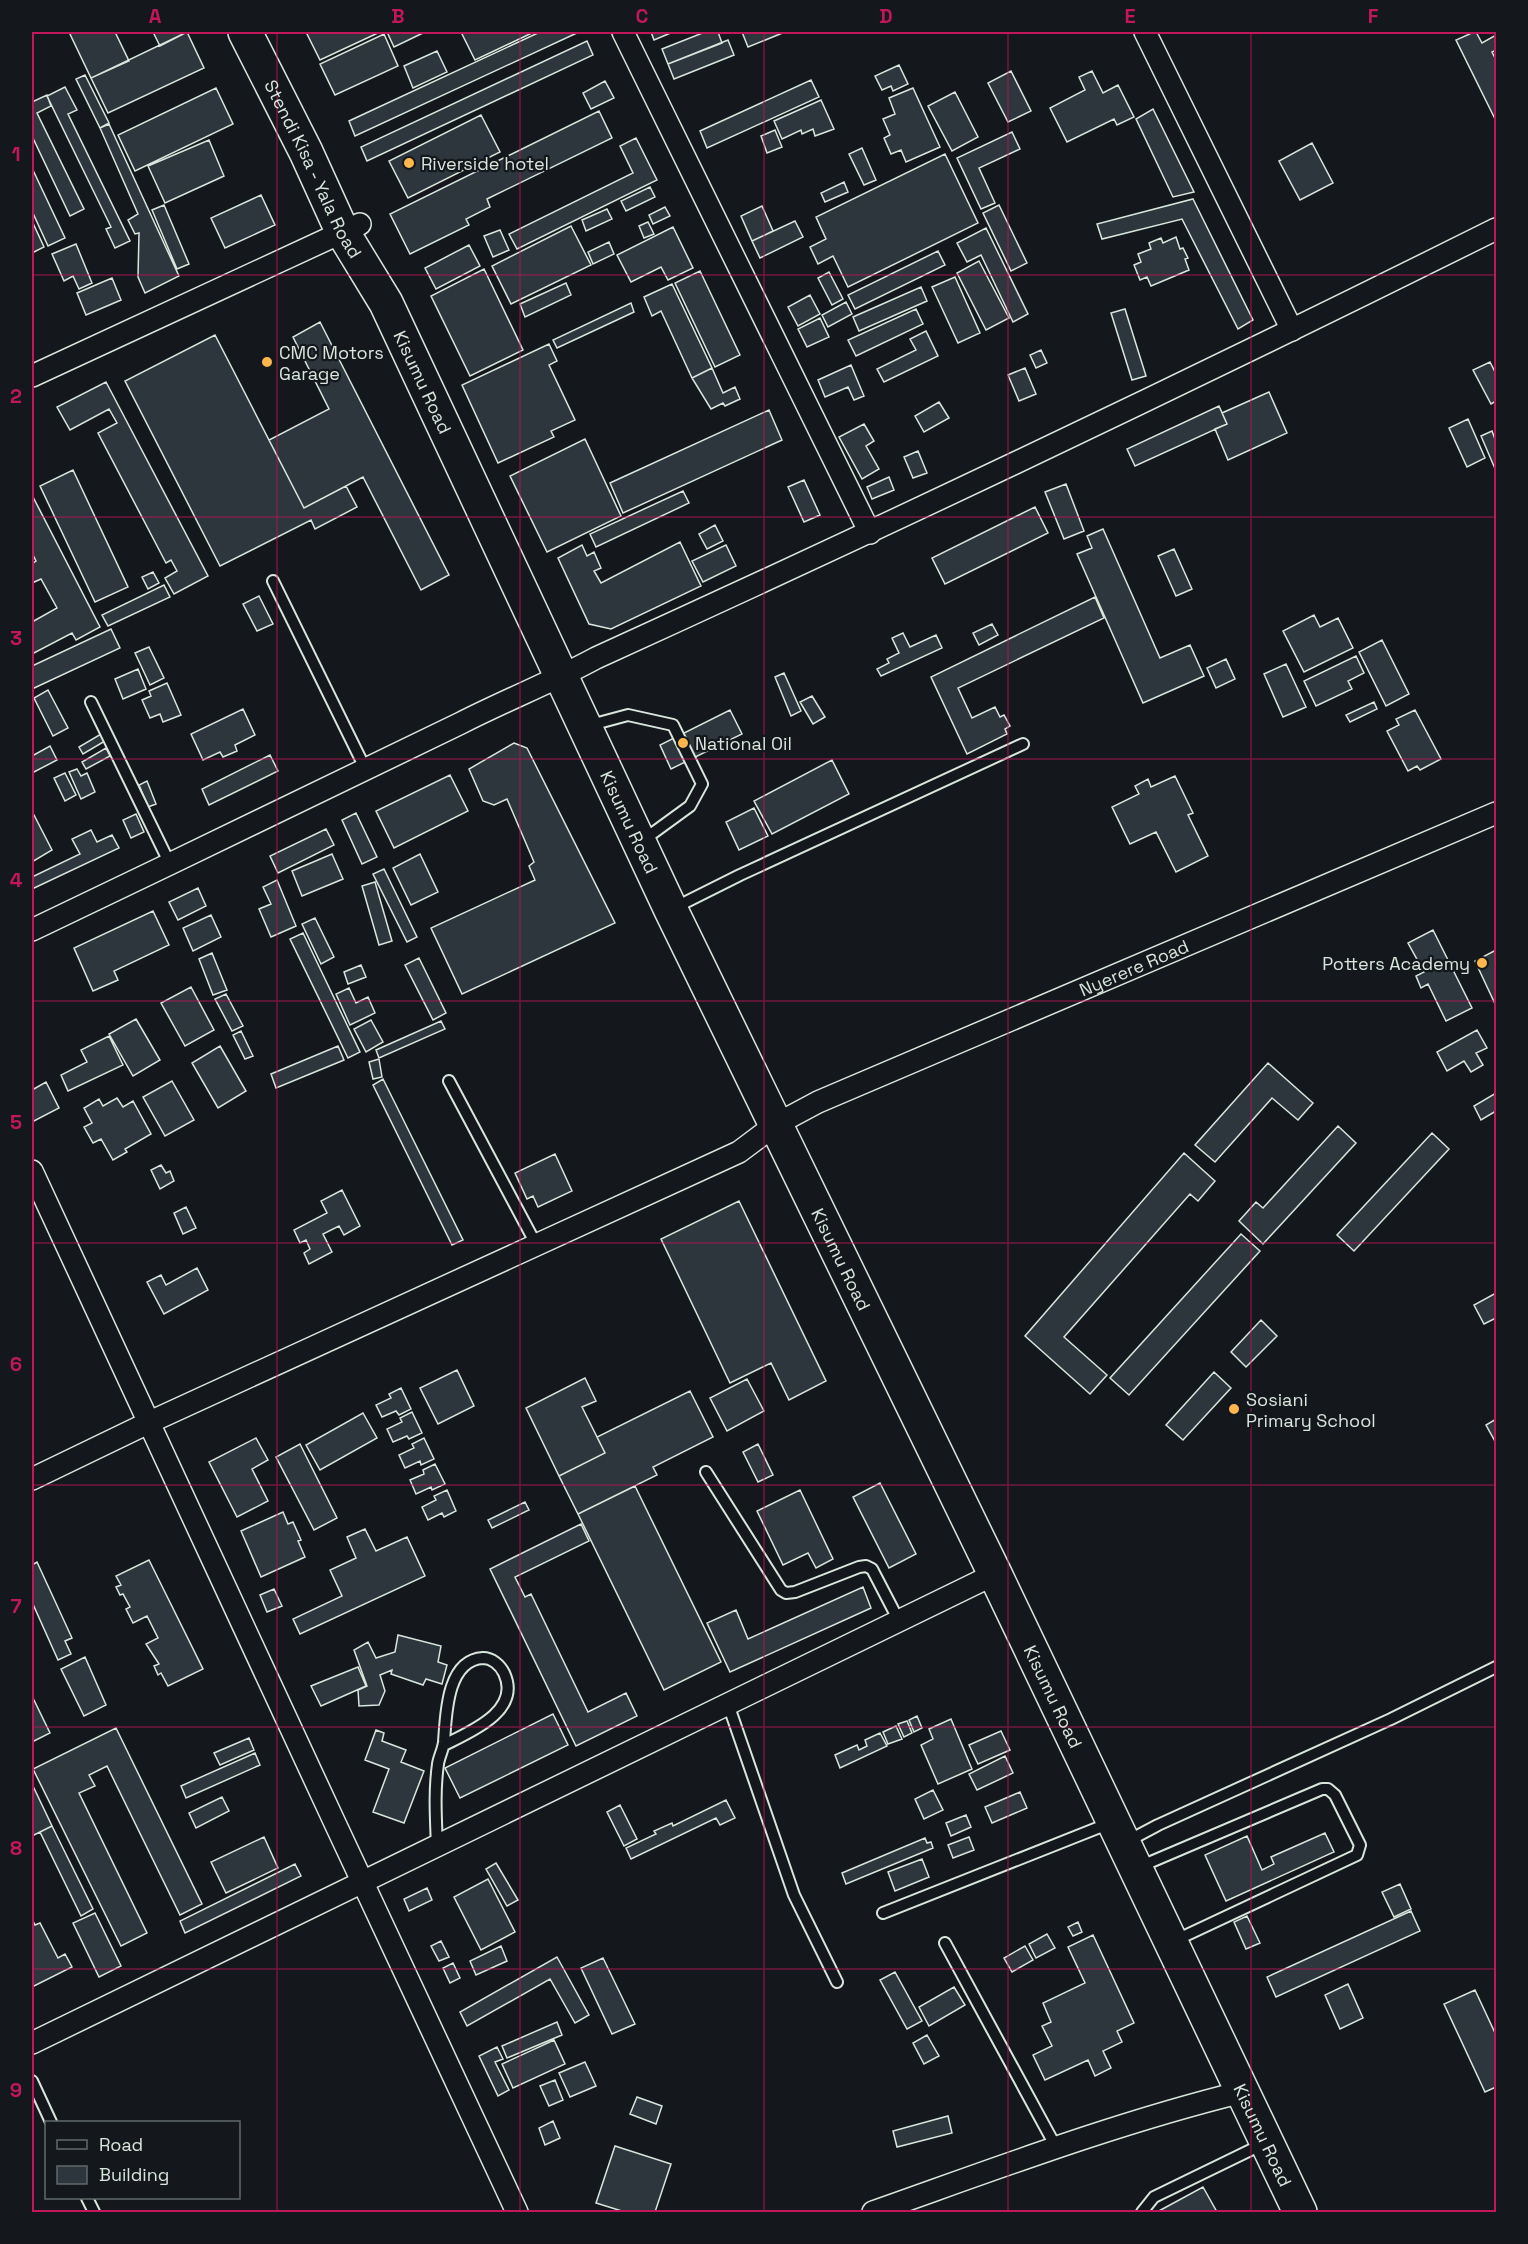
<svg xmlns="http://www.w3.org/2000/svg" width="1528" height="2244" font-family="'Space Grotesk',sans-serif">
<rect width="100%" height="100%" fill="#14181c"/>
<path fill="#2c363c" stroke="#d8e6dc" stroke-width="1.5" d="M69 32H115L129 61 91 78Z
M153 32H187L160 46Z
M187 32 204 68 108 113 91 78Z
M306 32H380L320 60Z
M387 32H425L394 47Z
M461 32H534L475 60Z
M540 32H579L355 136 349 121Z
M651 32H673L654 40Z
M705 32H718L722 43 668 64 662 49Z
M742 32H785L748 47Z
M1474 32H1476L1482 43 1496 35V50L1492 52 1496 60V121L1456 40Z
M384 34 398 66 335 95 320 64Z
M728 40 734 55 674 79 668 64Z
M587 41 593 55 367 161 361 147Z
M437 51 447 72 413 88 404 66Z
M899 65 908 84 893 91 891 86 882 90 875 76Z
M1011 71 1031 111 1008 122 988 83Z
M1092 71 1103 93 1118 85 1134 117 1117 125 1114 119 1067 142 1050 108 1085 90 1079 77Z
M85 75 109 123 100 128 76 79Z
M811 80 819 97 707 148 700 131Z
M605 81 614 98 591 109 583 93Z
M65 87 77 110 68 114 130 241 115 248 106 229 111 227 47 96Z
M216 88 233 124 135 171 118 135Z
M913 88 940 147 906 162 901 150 891 154 884 138 890 135 883 119 895 114 889 98Z
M955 92 978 137 952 151 928 106Z
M47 95 51 106 37 113 84 209 70 216 32 136V102Z
M821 100 834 129 815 136 813 129 802 134 801 130 782 139 774 121Z
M1153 109 1194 192 1173 197 1136 119Z
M599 111 612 138 487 199 490 207 466 219 469 225 410 254 390 214Z
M481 115 500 152 408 198 389 161Z
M109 124 179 276 145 293 138 277 139 233 135 234 128 220 138 214 100 128Z
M775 130 782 147 767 153 761 136Z
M1012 132 1020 149 979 168 995 203 981 209 957 158Z
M636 138 657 180 517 249 509 234 633 173 620 146Z
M209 140 224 176 165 203 148 166Z
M1312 143 1333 183 1300 200 1279 161Z
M862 148 876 180 864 185 849 154Z
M945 154 978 223 848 287 833 256 818 264 810 247 826 239 816 217Z
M32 168 65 238 48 246 32 211Z
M844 182 848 192 825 202 821 193Z
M650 187 655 197 626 211 621 201Z
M261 195 275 225 225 248 211 218Z
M1193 199 1253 320 1238 329 1182 219 1102 239 1097 224Z
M164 205 189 264 177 269 152 210Z
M999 205 1027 263 1011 271 983 213Z
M762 206 773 231 752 241 741 216Z
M665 207 670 216 653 224 649 215Z
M607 209 612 219 586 231 582 220Z
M32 221 44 247 32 253Z
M795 221 803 237 760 258 752 241Z
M648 222 654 234 644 238 639 226Z
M571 226 591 265 511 304 492 266Z
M673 227 693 268 668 280 661 267 631 282 617 255Z
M986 228 1028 314 1013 322 981 255 967 262 957 243Z
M500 230 509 250 493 257 484 236Z
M1176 237 1180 249 1183 248 1188 258 1185 259 1189 270 1151 286 1147 277 1140 280 1134 265 1141 262 1138 254 1151 249 1149 243 1161 238 1163 243Z
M609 242 614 254 593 264 588 252Z
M76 244 92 283 79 289 73 276 64 281 52 254Z
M469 245 480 266 436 289 425 268Z
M938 251 945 265 855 309 848 295Z
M979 261 1009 318 986 330 957 273Z
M484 269 523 350 470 376 431 296Z
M700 271 740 355 715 367 675 283Z
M829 272 843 299 832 305 818 278Z
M955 277 980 333 958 343 932 287Z
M112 278 121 300 86 315 77 293Z
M566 283 571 295 525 317 520 304Z
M672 284 712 368 692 378 661 311 652 316 644 297Z
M921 287 927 301 859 331 853 317Z
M810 295 820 314 798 326 788 307Z
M846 302 852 314 828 327 822 315Z
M631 303 634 312 557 348 553 340Z
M916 309 923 324 856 356 848 340Z
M1125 309 1146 376 1132 380 1111 313Z
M820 318 829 337 807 347 798 329Z
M320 322 449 575 421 590 363 477 304 508 269 440 329 409 293 337Z
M926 331 938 356 884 382 877 369 916 350 910 339Z
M215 335 304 508 346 486 357 507 315 529 311 520 220 566 125 381Z
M549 344 557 361 549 365 575 420 551 431 554 437 498 463 462 385Z
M1041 350 1047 363 1036 368 1030 355Z
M1490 362 1496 374V401L1491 404 1473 370Z
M851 365 864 396 854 400 848 387 825 397 818 380Z
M712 368 723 393 735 387 740 399 725 406 723 403 711 409 692 378Z
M1025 368 1036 394 1019 401 1008 375Z
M106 382 208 576 174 594 165 578 177 571 171 560 166 563 98 433 117 423 109 409 70 430 57 407Z
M1269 392 1287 433 1228 460 1215 429 1227 424 1222 413Z
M939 402 949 418 924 432 915 416Z
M1219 406 1227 424 1135 466 1127 449Z
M769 410 782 440 623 513 610 483Z
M1468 419 1485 458 1467 467 1449 428Z
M864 424 874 441 866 446 879 469 862 479 839 437Z
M1492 431 1496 442V471L1481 436Z
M585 439 621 516 547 552 510 476Z
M918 451 927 473 913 478 904 457Z
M73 470 128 587 95 602 40 486Z
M889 477 894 490 872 499 867 487Z
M804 480 820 515 804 522 788 487Z
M1066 484 1084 531 1064 539 1045 492Z
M683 491 689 503 596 547 590 534Z
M32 495 100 627 76 640 72 633 32 654V622L57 608 41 579 32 583V564L36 561 32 553Z
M1035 507 1048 533 945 584 932 558Z
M715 525 723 541 707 549 699 534Z
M1103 529 1160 658 1190 645 1204 676 1143 703 1077 554 1092 548 1087 536Z
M680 542 701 586 611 629 589 624 558 558 582 545 587 556 594 552 601 568 594 571 601 583Z
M726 545 736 566 703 582 692 561Z
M1174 549 1192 589 1176 596 1158 556Z
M153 572 159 583 148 589 142 577Z
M164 585 170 597 108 626 102 615Z
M259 596 273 624 257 631 243 604Z
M1095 597 1104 618 958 688 972 718 995 707 1000 717 1004 715 1010 726 1005 729 1007 734 967 754 931 677Z
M1314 615 1320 627 1338 618 1353 648 1304 672 1283 631Z
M992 624 998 635 979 645 973 633Z
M111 629 120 648 32 689V666Z
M903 633 910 647 936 635 942 648 881 676 877 669 889 663 887 659 899 653 892 638Z
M1382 640 1409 694 1386 706 1359 652Z
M149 647 164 678 150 685 135 653Z
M1356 656 1364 673 1348 681 1352 689 1316 706 1304 681Z
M1226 659 1235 679 1216 688 1207 668Z
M1286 664 1306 707 1283 717 1264 674Z
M138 669 146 689 123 699 115 679Z
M784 673 801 711 791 716 775 677Z
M167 683 181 715 163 722 160 714 150 718 142 700 151 696 149 691Z
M48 690 68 728 53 736 34 698Z
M812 696 825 717 813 724 800 702Z
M1374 702 1377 709 1350 722 1346 715Z
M243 709 255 735 235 745 237 751 223 757 220 752 203 760 191 734Z
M730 710 742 734 671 769 660 745Z
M1415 710 1441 759 1420 770 1417 766 1408 771 1387 731 1399 725 1396 719Z
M101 734 105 741 83 754 79 747Z
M514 743 527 748 615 923 462 994 431 928 535 880 529 866 534 862 507 799 494 805 483 801 469 769Z
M50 746 57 760 32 773V756Z
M106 748 110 756 86 769 82 762Z
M270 755 278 771 209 805 202 789Z
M832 760 849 794 772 834 754 801Z
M77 769 81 776 87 773 95 792 81 799 69 772Z
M65 773 76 795 65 801 54 778Z
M450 775 468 811 394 848 376 811Z
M1175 776 1193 813 1188 815 1208 856 1176 872 1156 832 1130 844 1112 807 1139 794 1135 786 1148 779 1151 787Z
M147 781 156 804 148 807 139 785Z
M754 808 768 836 739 850 726 822Z
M356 813 377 857 362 864 342 820Z
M136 814 144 832 131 838 123 820Z
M34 815 52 850 32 862V816Z
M326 829 334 845 278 873 270 856Z
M91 830 97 842 112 835 119 848 32 889V877L80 854 72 839Z
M332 854 343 879 302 896 292 871Z
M420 854 438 892 411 905 393 868Z
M384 869 417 937 407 942 373 874Z
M277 880 296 926 271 937 259 909 271 904 263 887Z
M375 882 392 941 379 945 362 886Z
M198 888 206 906 178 920 169 902Z
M153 911 169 945 114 971 118 980 93 991 74 948Z
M211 915 221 937 193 951 183 928Z
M315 918 334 957 321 964 302 924Z
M1433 930 1472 1008 1446 1021 1428 984 1421 988 1416 976 1424 972 1408 943Z
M303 933 360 1052 348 1058 290 939Z
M1496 950V1006L1475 961Z
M212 953 227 990 213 995 199 959Z
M419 958 446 1013 433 1020 405 965Z
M361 965 366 977 348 984 344 972Z
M191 987 214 1030 185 1046 161 1003Z
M349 988 356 1003 368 997 375 1013 350 1025 336 994Z
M226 994 243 1026 232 1031 215 999Z
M136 1019 160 1060 133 1076 109 1034Z
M371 1020 383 1042 366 1052 354 1029Z
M441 1021 445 1029 379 1058 376 1050Z
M1477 1030 1487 1048 1476 1053 1483 1065 1471 1072 1464 1061 1447 1071 1437 1052Z
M241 1031 253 1056 245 1059 233 1035Z
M109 1036 123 1065 68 1091 61 1075 87 1062 81 1050Z
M220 1046 246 1091 218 1108 192 1063Z
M338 1046 344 1060 276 1088 271 1074Z
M379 1059 382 1077 373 1079 369 1062Z
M1268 1063 1313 1103 1298 1120 1272 1098 1215 1162 1195 1145Z
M383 1079 463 1240 452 1245 373 1085Z
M172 1081 194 1120 165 1136 143 1097Z
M46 1082 59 1108 32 1122V1090Z
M1496 1093V1111L1481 1120 1474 1106Z
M117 1098 123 1107 133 1101 151 1134 125 1149 127 1152 113 1160 101 1139 93 1143 84 1127 92 1123 84 1108 99 1099 103 1106Z
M1338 1126 1356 1143 1263 1244 1239 1221 1256 1202 1263 1208Z
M1432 1133 1449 1149 1354 1251 1337 1235Z
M1184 1153 1215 1181 1198 1201 1190 1194 1064 1337 1107 1375 1090 1394 1025 1336Z
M555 1154 572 1191 538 1207 533 1196 527 1199 515 1173Z
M161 1165 166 1173 170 1171 174 1181 160 1189 151 1170Z
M342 1190 360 1226 344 1235 339 1226 323 1234 332 1252 309 1264 304 1253 310 1249 306 1240 300 1243 294 1230 327 1213 321 1201Z
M739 1201 826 1381 789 1400 771 1363 730 1383 661 1239Z
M186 1207 196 1228 183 1234 174 1213Z
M1241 1234 1260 1251 1129 1395 1110 1378Z
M197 1268 208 1290 164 1314 147 1282 161 1275 166 1285Z
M1496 1293V1318L1484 1324 1474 1305Z
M1261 1320 1277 1336 1246 1367 1231 1352Z
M457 1370 474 1406 438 1424 420 1388Z
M1214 1372 1231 1388 1183 1440 1166 1425Z
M585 1378 596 1401 582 1407 605 1453 559 1476 526 1408Z
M747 1379 764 1411 727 1431 710 1398Z
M401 1388 411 1409 399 1415 396 1411 382 1417 376 1405 391 1398 389 1394Z
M690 1391 713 1437 653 1467 657 1475 578 1514 559 1476 605 1453 597 1437Z
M412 1412 422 1433 409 1439 407 1436 393 1442 387 1429 402 1422 400 1418Z
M363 1413 377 1438 320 1470 306 1445Z
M1496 1419V1443L1486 1425Z
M256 1438 268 1460 252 1469 268 1501 237 1517 209 1462Z
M424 1438 434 1459 421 1465 420 1461 405 1468 399 1455 414 1448 412 1444Z
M300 1444 337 1518 314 1530 276 1457Z
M758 1444 773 1475 758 1482 743 1452Z
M435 1464 445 1484 432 1490 431 1487 416 1494 410 1480 424 1474 423 1470Z
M880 1483 916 1554 889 1568 853 1497Z
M635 1486 721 1662 664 1690 578 1514Z
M447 1490 456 1511 444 1517 442 1513 428 1520 422 1507 436 1500 434 1496Z
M800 1490 833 1559 816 1568 808 1553 783 1565 757 1511Z
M525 1502 529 1510 492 1528 488 1520Z
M283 1512 288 1524 293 1522 301 1540 298 1541 305 1557 261 1577 241 1531Z
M581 1524 589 1541 515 1577 525 1597 531 1594 588 1712 626 1693 637 1716 576 1746 490 1569Z
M365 1529 376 1551 407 1537 425 1576 300 1634 293 1619 342 1596 330 1570 356 1558 347 1537Z
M149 1560 203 1669 168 1686 161 1673 158 1675 154 1666 159 1664 146 1644 158 1638 147 1616 133 1623 126 1609 130 1607 123 1594 120 1595 116 1587 121 1585 116 1576Z
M37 1562 72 1638 65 1641 71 1654 58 1660 32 1602V1565Z
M863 1587 871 1608 730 1672 707 1623 736 1610 748 1639Z
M274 1589 282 1606 267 1612 260 1595Z
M398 1635 441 1646 438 1662 447 1665 442 1684 426 1679 423 1685 391 1674 392 1670 380 1675 385 1691 379 1705 359 1706 358 1690 367 1686 354 1650 368 1642 376 1658 395 1652Z
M85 1657 106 1705 84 1716 61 1669Z
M358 1667 366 1686 321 1706 311 1686Z
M32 1696 50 1733 32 1742Z
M553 1714 568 1745 460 1798 445 1768Z
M917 1716 922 1728 914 1732 909 1720Z
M951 1719 972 1769 938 1784 921 1745 933 1739 929 1729Z
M907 1721 912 1733 904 1737 898 1724Z
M896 1726 902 1739 888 1744 883 1732Z
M116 1728 202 1904 180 1915 107 1766 89 1775 95 1786 79 1793 147 1933 121 1946 33 1769Z
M376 1730 384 1733 382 1741 406 1750 401 1762 424 1771 404 1823 373 1812 389 1769 365 1760Z
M1001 1731 1010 1750 978 1764 969 1745Z
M880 1733 887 1746 840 1768 835 1755 857 1745 859 1750 867 1746 865 1740Z
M249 1738 254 1750 220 1765 214 1753Z
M255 1753 260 1765 186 1798 181 1786Z
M1005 1756 1013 1773 977 1790 969 1774Z
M32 1784 52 1826 32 1836Z
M933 1790 943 1810 924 1819 915 1799Z
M1020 1792 1027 1808 992 1823 985 1807Z
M222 1797 229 1811 196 1828 189 1813Z
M726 1800 735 1818 720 1825 716 1818 631 1859 626 1848 656 1834 654 1831 672 1823 673 1826Z
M620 1805 637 1839 624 1846 607 1812Z
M966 1815 971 1827 951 1836 946 1823Z
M52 1826 93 1909 81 1916 40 1832Z
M1325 1833 1334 1852 1226 1901 1205 1855 1247 1836 1262 1870 1274 1864 1271 1857Z
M264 1837 278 1868 226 1893 211 1862Z
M969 1837 974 1850 953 1858 948 1845Z
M925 1838 927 1843 931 1842 933 1848 846 1884 842 1873Z
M922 1859 929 1877 895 1891 888 1872Z
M496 1863 518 1900 507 1906 486 1869Z
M295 1864 301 1876 185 1933 180 1921Z
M488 1879 515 1932 481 1950 454 1897Z
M1400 1884 1411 1909 1394 1917 1382 1892Z
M427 1888 432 1900 409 1911 404 1899Z
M1411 1911 1420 1931 1276 1997 1267 1977Z
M95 1913 121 1966 99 1977 73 1923Z
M1247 1916 1260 1943 1246 1949 1234 1922Z
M33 1921 35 1925 40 1923 58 1958 65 1954 72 1967 32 1987V1922Z
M1078 1922 1082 1932 1073 1936 1068 1927Z
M1047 1934 1055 1948 1036 1958 1029 1944Z
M1093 1935 1134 2023 1117 2031 1122 2042 1103 2051 1111 2068 1095 2076 1088 2060 1045 2080 1033 2055 1052 2046 1042 2026 1051 2022 1043 2003 1085 1983 1068 1947Z
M441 1941 449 1957 439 1961 431 1946Z
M501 1946 507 1961 476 1975 470 1961Z
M1025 1946 1033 1960 1012 1972 1004 1958Z
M557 1957 589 2015 575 2023 550 1979 467 2026 460 2012Z
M603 1958 635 2024 612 2034 581 1968Z
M453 1963 460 1978 450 1983 443 1968Z
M895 1972 922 2021 907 2029 880 1980Z
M1348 1984 1363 2018 1340 2029 1325 1995Z
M954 1987 965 2005 929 2026 919 2007Z
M1475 1990 1496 2035V2087L1485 2092 1444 2004Z
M557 2022 562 2035 507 2058 502 2046Z
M927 2035 939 2056 924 2064 913 2043Z
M554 2040 565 2064 513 2088 502 2064Z
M497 2047 503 2059 495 2062 509 2090 498 2096 479 2056Z
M585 2062 596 2086 570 2097 559 2073Z
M555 2080 563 2100 549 2106 540 2086Z
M637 2097 662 2106 656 2124 630 2114Z
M948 2116 952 2133 897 2147 893 2131Z
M553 2121 560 2138 545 2145 539 2128Z
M615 2146 671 2164 655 2212H625L596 2203Z
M1203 2187 1217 2212H1157Z"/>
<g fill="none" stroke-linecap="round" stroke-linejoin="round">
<g stroke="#d8e6dc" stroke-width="14">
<path id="service" d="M273 581 366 770
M91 702 170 864
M587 726 628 715 673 725 702 784 690 806 642 841
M674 908 740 875 1023 744
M449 1081 537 1246
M706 1472 781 1590 786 1593 795 1592 859 1567 866 1566 872 1569 899 1621
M728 1704 794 1895 837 1982
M1126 1842 1158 1825 1391 1719 1496 1667
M437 1847C436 1820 434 1792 438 1764 439 1757 443 1750 444 1742 446 1717 446 1660 483 1658 492 1658 500 1665 504 1673 522 1711 470 1732 444 1745
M1139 1867 1322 1789H1328L1335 1795 1360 1845 1357 1855 1174 1941
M883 1913 1110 1823
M945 1943 1056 2147
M32 2081 51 2122
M87 2198 94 2212
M1142 2212 1154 2197 1263 2144"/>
</g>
<g stroke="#d8e6dc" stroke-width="24">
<g id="minor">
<path d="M623 32 870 533"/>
<path d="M1145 32 1292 330"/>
<path d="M32 376 360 224"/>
<path d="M32 930C175 861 319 793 461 723 506 700 552 682 596 658 899 520 1199 377 1496 229"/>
<path d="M32 1171C195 1518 353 1866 517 2212"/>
<path id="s1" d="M32 1479 150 1422 739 1152 775 1125 818 1102 1496 813"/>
<path d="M32 2043 995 1574"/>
<path d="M873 2212C995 2169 1116 2123 1242 2092"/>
</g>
</g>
<g stroke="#d8e6dc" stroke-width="36">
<g id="trunk">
<path id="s2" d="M245 32 306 152 342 231 386 303 671 910 995 1574 1300 2212"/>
</g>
</g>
<use href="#service" stroke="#14181c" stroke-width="10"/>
<use href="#minor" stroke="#14181c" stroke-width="21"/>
<use href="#trunk" stroke="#14181c" stroke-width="33"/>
</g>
<path fill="none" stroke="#c2185b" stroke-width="1.5" stroke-opacity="0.55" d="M277 32V2212M520 32V2212M764 32V2212M1008 32V2212M1251 32V2212M32 275H1496M32 517H1496M32 759H1496M32 1001H1496M32 1243H1496M32 1485H1496M32 1727H1496M32 1969H1496"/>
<g fill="#ffb74d" stroke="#14181c" stroke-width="2">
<circle cx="409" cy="163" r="6"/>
<circle cx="267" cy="362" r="6"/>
<circle cx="683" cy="743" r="6"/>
<circle cx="1482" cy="963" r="6"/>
<circle cx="1234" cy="1409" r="6"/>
</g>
<g text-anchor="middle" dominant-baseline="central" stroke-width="4.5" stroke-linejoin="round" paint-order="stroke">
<g font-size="18" fill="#d8e6dc" stroke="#14181c" text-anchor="start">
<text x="421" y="163">Riverside hotel</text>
<text x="279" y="352">CMC Motors<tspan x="279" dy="21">Garage</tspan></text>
<text x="695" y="743">National Oil</text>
<text x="1470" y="963" text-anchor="end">Potters Academy</text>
<text x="1246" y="1399">Sosiani<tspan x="1246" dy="21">Primary School</tspan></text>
</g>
<g font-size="18" fill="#d8e6dc" stroke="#14181c">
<text stroke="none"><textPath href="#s2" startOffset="153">Stendi Kisa - Yala Road</textPath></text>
<text stroke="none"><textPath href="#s2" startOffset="393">Kisumu Road</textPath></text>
<text stroke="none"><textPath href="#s2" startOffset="879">Kisumu Road</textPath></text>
<text stroke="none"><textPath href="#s1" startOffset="1216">Nyerere Road</textPath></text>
<text stroke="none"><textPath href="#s2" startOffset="1365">Kisumu Road</textPath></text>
<text stroke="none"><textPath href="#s2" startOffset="1851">Kisumu Road</textPath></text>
<text stroke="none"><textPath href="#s2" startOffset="2337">Kisumu Road</textPath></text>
</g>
</g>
<rect width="1528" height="2244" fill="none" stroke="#14181c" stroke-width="66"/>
<rect x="45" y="2121" width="195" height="78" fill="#14181c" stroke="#626a69" stroke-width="1.5"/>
<rect x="57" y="2140" width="30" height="9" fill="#14181c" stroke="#626a69" stroke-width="1.5"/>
<text x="99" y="2151" font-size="18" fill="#d8e6dc">Road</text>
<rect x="57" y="2166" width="30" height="18" fill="#2c363c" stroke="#626a69" stroke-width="1.5"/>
<text x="99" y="2181" font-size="18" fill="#d8e6dc">Building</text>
<rect x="33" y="33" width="1462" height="2178" fill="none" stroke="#c2185b" stroke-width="2"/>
<g font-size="20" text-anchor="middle" font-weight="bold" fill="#c2185b">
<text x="155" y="23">A</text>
<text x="398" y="23">B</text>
<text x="642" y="23">C</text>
<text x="886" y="23">D</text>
<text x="1130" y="23">E</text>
<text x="1373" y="23">F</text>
<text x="16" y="161">1</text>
<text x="16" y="403">2</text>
<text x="16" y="645">3</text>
<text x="16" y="887">4</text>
<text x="16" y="1129">5</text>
<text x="16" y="1371">6</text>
<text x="16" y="1613">7</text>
<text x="16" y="1855">8</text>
<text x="16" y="2097">9</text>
</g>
</svg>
